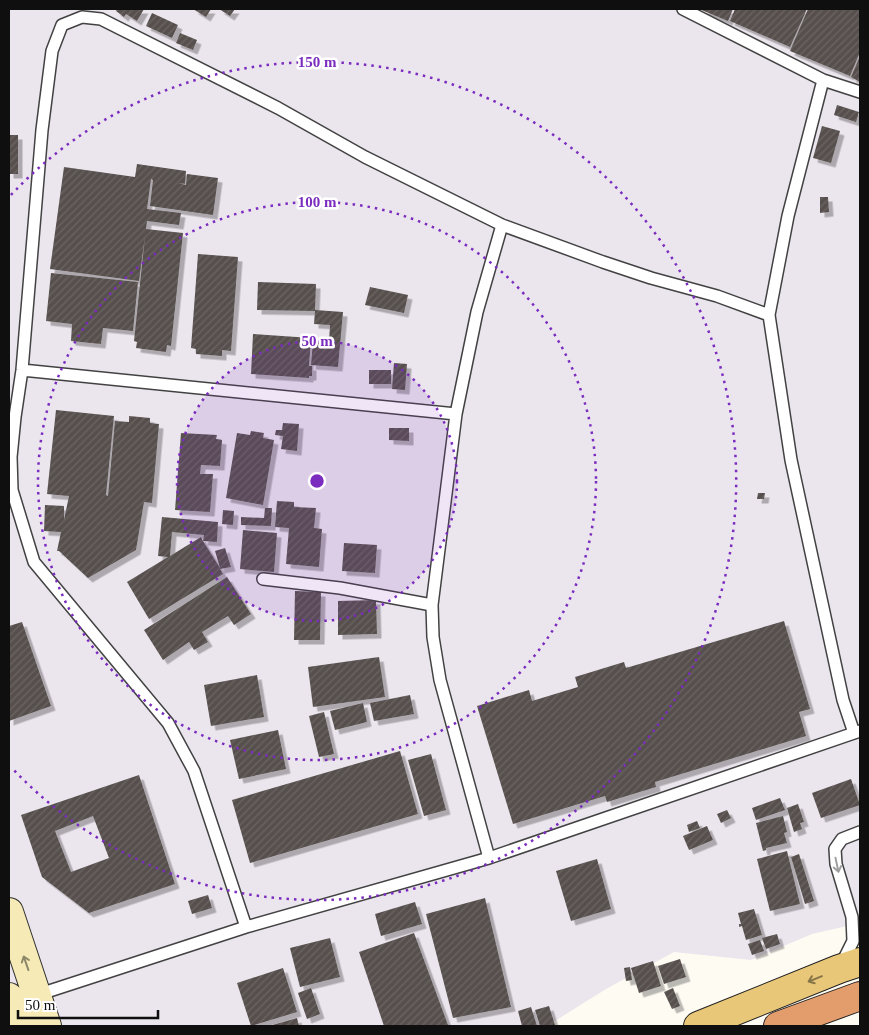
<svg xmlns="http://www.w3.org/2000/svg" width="869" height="1035" font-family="'Times New Roman',serif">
<defs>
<pattern id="building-hatch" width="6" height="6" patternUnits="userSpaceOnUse" patternTransform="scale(1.25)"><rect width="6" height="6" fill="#57504d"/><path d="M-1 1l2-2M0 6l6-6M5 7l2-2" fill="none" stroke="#6a6562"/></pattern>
<filter id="shadow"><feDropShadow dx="4.5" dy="4.5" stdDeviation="0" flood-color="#0004"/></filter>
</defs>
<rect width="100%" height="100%" fill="#fefbf3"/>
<path fill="#ebe5ed" d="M9 9H860V923L812 934 751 960 674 952 606 989 547 1026H9Z"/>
<path fill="url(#building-hatch)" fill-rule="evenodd" filter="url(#shadow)" d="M117 9H144L137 21 126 14 124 17 116 11Z
M193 9H211L206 17Z
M219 9H235L230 16Z
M699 9H733L728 21Z
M735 9H807L790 47 730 21Z
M808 9H860V52L850 76 790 51Z
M152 13 178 25 172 38 146 26Z
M180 33 197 40 193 50 176 43Z
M860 56V82L851 77Z
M837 105 859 112 856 122 834 115Z
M822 126 840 131 831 163 813 158Z
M9 135H18V174H9Z
M137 164 186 171 185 184 178 183 186 185 187 174 218 178 213 215 150 206 153 180 151 179 147 209 181 213 179 225 147 221 146 229 183 233 171 346 167 345 166 352 136 348 137 342 134 341 145 236 139 281 50 269 64 167 135 177Z
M820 197H828L829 212 820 213Z
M198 254 238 257 231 351 222 350V356L196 354V349L191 348Z
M51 273 138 282 133 331 103 328 101 344 71 341 72 324 46 321Z
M258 282 316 284 315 310 343 312 338 367 311 365 313 341 329 342 330 325 314 324 315 311 257 310Z
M370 287 408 295 404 313 365 305Z
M253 334 311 338 309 366H312V376H309V378L251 374Z
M394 363 407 364 405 390 392 389Z
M369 370H391V384H369Z
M56 410 114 416 106 495 108 496 115 421 129 422V416L150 418V423L159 424 152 503 144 502 136 550 88 578 59 551H57L61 532 44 531 45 505 64 506V520L69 496 47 494Z
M283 423 299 424 297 451 281 449 283 436 275 435 276 430H282Z
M389 428H409V441L389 440Z
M251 431 264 433 263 438 274 440 263 505 226 498 237 433 250 435Z
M181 433 217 435 216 439 222 440 220 466 201 465 200 474H213L210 512 175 510Z
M758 493H765L764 499H757Z
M277 501 294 502V507L316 508 314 528 322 529 319 567 286 564 289 528 275 527Z
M265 508H272L271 526 241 525V517L264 518Z
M223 510 234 511 233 525 222 524Z
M162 517 218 522 217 542 203 541 220 568 215 551 225 548 231 567 220 569 223 574 149 619 127 582 168 557 158 556ZM172 532 204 535 203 541 201 537 170 556Z
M243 530 277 533 274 572 240 569Z
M344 543 377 545 375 573 342 571Z
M227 577 251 614 234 625 228 616 202 632 208 642 194 650 189 642 163 660 144 630Z
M295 591 321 592 320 640H294Z
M376 600 377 634 338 635V601Z
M784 621 810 709 799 712 806 736 655 782 656 787 607 802 605 796 513 824 477 706 529 690 532 701 578 687 575 677 624 662 626 668Z
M22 622 51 706 9 721V626Z
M379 657 385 697 313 707 308 667Z
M257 675 264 717 211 726 204 685Z
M410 695 414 714 374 721 370 703Z
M363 703 367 722 335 730 330 711Z
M324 712 334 754 319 757 309 716Z
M278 730 286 769 239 779 230 740Z
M400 751 418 814 250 863 232 800Z
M431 754 446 810 424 816 408 760Z
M139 775 175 884 89 913 42 877 21 815ZM93 816 109 858 71 872 55 831Z
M851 779 860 805 821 818 812 793Z
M780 798 785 810 756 820 752 808Z
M798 804 804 822 800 823 802 829 794 832 787 808Z
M727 810 731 818 721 823 717 814Z
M783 816 787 832 784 833 787 843 766 848V850L763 851 756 823Z
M697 821 700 828 689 832 687 825Z
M707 826 713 840 689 850 683 836Z
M787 851 800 904 770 911 757 859Z
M799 854 814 901 805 904 791 857Z
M597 859 611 909 571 921 556 871Z
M208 895 212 908 192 914 188 901Z
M485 898 511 1007 453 1018 426 914Z
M415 902 422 924 381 936 375 914Z
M754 909 762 935 746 940 742 926 739 927V924H741L738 913Z
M414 933 448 1025 446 1026H384L359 952Z
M777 934 780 944 766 949 762 938Z
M330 938 340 977 300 987 290 948Z
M760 940 764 951 752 955 748 944Z
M680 959 686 977 664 984 658 966Z
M653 961 661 986 639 993 631 968Z
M630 967 632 980 626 981 624 968Z
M283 968 297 1012 251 1026 237 983Z
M311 988 320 1014 307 1019 298 993Z
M673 988 680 1006 672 1009 664 992Z
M549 1006 555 1025 540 1026 535 1010Z
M531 1007 537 1026H522L518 1011Z
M297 1018 299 1026H269Z"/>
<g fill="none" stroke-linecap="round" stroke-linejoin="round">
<g stroke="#424242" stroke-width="14">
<path id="lane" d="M683 9 823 80 860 92
M823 80 788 216 769 315 791 460 843 700 854 733
M22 370 456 414
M263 579 340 588 432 605
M489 858 440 680 433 637 432 605 456 414 477 312 502 225
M246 927 194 771 168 723 34 562 12 490 11 457 15 417 22 370 42 130 52 51 62 25 82 17 101 19 278 108 365 157 502 225 603 262 651 278 717 296 769 315
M841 965 853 941 852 917 836 864 835 849 842 839 860 832
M37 995 246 927 489 858 860 731"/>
</g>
<g stroke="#313131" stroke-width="30">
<path id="secondary" d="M9 912 47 1026
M9 997 19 1026"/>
</g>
<g stroke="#202020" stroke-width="30">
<path id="primary" d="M698 1026 839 969 860 962"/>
</g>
<g stroke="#202020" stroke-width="30">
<path id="highway" d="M778 1026 860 996"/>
</g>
<use href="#lane" stroke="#fff" stroke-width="11"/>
<use href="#secondary" stroke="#f6ebb6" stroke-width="28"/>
<use href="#primary" stroke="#e8c778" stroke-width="28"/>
<use href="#highway" stroke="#e39c6c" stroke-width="28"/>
</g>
<defs><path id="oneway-shaft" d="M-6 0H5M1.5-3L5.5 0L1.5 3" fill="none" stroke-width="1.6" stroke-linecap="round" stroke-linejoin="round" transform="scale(1.25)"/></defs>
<use stroke="#9f9f9f" href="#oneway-shaft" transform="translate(837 865) rotate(78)"/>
<use stroke="#8e886b" href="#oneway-shaft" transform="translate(26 963) rotate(-109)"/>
<use stroke="#867449" href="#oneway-shaft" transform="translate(815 979) rotate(158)"/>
<circle cx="317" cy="481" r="140" fill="#7b2cbf" fill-opacity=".12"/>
<g fill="none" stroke="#7b2cbf" stroke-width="2.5" stroke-dasharray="2.5 5">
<circle cx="317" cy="481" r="140"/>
<circle cx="317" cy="481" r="279"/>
<path d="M11 195A419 419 0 1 1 11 767"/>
</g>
<circle cx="317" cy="481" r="8" fill="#7b2cbf" stroke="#fff" stroke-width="2.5"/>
<g font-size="15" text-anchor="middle" font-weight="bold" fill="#7b2cbf" stroke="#fff" stroke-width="5" stroke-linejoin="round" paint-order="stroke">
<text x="317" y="67">150 m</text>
<text x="317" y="207">100 m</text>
<text x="317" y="346">50 m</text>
</g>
<rect width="869" height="1035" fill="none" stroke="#0f0f0f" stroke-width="20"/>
<path d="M18 1010v8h140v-8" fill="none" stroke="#0f0f0f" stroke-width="2.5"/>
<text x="25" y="1010" font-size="15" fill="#0f0f0f" stroke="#ffffff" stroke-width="4" paint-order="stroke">50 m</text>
</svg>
